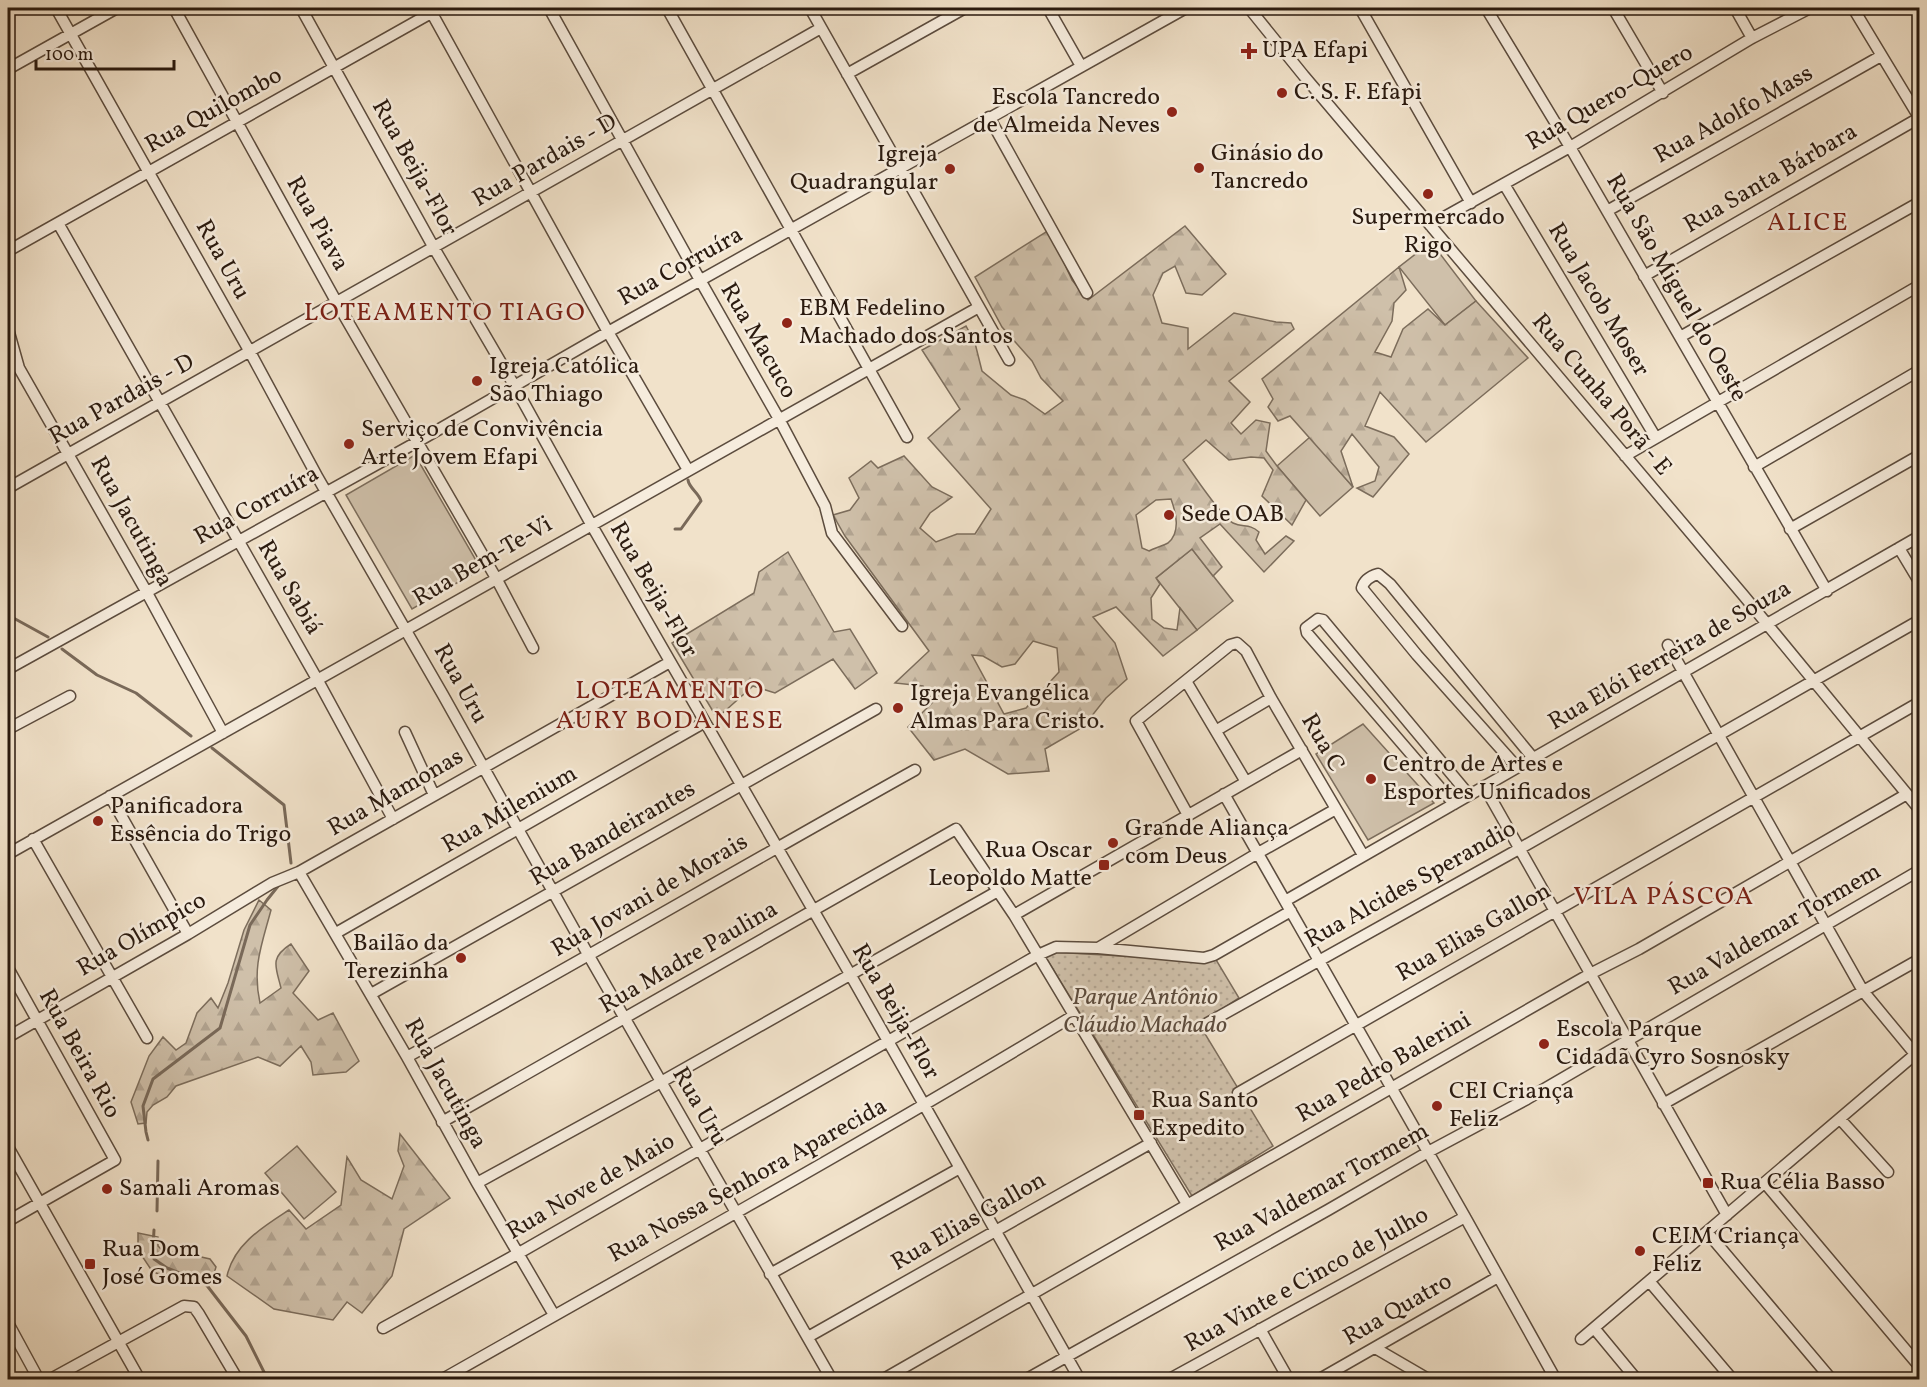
<svg xmlns="http://www.w3.org/2000/svg" width="1927" height="1387" font-family="Vollkorn,serif">
<defs>
<pattern id="forest-firs" width="22" height="20" patternUnits="userSpaceOnUse" patternTransform="scale(1.5)"><rect width="22" height="20" fill="#cfc0aa"/><path d="M5 1l3.5 6h-7zM16 11l3.5 6h-7z" fill="#b2a491"/></pattern>
<pattern id="park-dots" width="8" height="8" patternUnits="userSpaceOnUse" patternTransform="scale(1.5)"><rect width="8" height="8" fill="#cfc0aa"/><path d="M2 2h.1M6 6h.1" fill="none" stroke="#b2a491" stroke-width="1.8" stroke-linecap="round"/></pattern>
</defs>
<rect width="100%" height="100%" fill="#f1e2ca"/>
<filter id="stains"><feTurbulence type="fractalNoise" baseFrequency=".00333" numOctaves="4"/><feColorMatrix values="0 0 0 0 .2 0 0 0 0 .09 0 0 0 0 .02 0 0 0 .5 -.17"/></filter>
<radialGradient id="worn" r=".72"><stop offset=".6" stop-color="#630" stop-opacity="0"/><stop offset="1" stop-color="#630" stop-opacity=".3"/></radialGradient>
<path fill="#cfc0aa" stroke="#7c6d5c" stroke-width="1.5" d="M1431 242 1476 301 1445 325 1399 267Z
M1310 437 1353 487 1320 516 1277 466Z
M415 455 481 569 412 609 346 495Z
M1192 549 1233 601 1197 630 1156 578Z
M1363 724 1434 803 1368 840 1316 754Z
M297 1146 336 1192 304 1219 265 1173Z"/>
<path fill="url(#forest-firs)" stroke="#7c6d5c" stroke-width="1.5" fill-rule="evenodd" d="M1185 226 1226 274 1202 295 1186 293 1175 266 1163 273 1153 295 1162 323 1188 328V349L1234 313 1276 322 1291 323 1294 329 1229 381 1250 402 1231 423 1241 434 1256 420 1270 423 1266 451 1277 466 1306 500 1292 525 1262 496 1273 470 1264 458 1251 457 1229 460 1206 440 1183 460C1192 472 1221 517 1233 523 1243 528 1249 523 1259 532L1256 540 1265 554 1286 536 1294 541 1264 572 1220 524 1200 538 1222 567 1213 576 1192 549 1156 578 1160 584 1151 598 1152 619 1164 628 1177 630 1180 608 1197 630 1163 656 1116 607 1093 617 1115 643 1127 679 1106 698 1083 727 1045 749 1049 771 1008 774 965 749 934 760 908 727 933 702 923 686 895 683 929 651 845 536 833 515 850 510 859 498 849 478 871 461 878 468 904 456 932 487 952 497 930 513 920 528 936 542 957 534H975L991 509 928 438 960 409 922 350 966 326 975 343 982 371 1011 395 1025 400 1045 414 1063 401 1041 378 1032 361 1002 327 975 277 1049 230 1072 280 1088 300ZM1171 499C1176 513 1181 532 1168 543 1163 546 1154 548 1149 551L1142 548 1136 515 1156 500ZM1033 641 1057 648 1059 672 1026 708 1004 714 972 655 983 656 1002 667 1015 664Z
M1399 267 1406 290 1394 303 1392 321 1375 352 1391 357 1403 329 1428 309 1445 325 1476 301 1528 358 1426 442 1380 392 1365 426 1394 437 1409 454 1373 497 1357 488 1375 481 1379 467 1352 434 1341 451 1353 487 1290 416 1278 421 1268 407 1273 399 1262 379Z
M788 552 834 632 850 629 877 673 855 689 833 659 775 693 753 686 717 718 672 643 754 593 759 572Z
M259 900 271 910C262 944 252 967 260 1003L281 988C276 967 269 958 291 944L309 971 293 993 318 1020 333 1013 359 1061 346 1072 313 1075 311 1062 301 1046 280 1066 258 1057 176 1086 167 1097 153 1105 147 1112 146 1123 138 1124 131 1102 149 1056 163 1037 176 1050 186 1043 197 1013 211 998 218 1008 228 983 244 930Z
M400 1134 450 1198 404 1229 392 1276 362 1313 347 1302 333 1320 274 1309 227 1276C234 1244 263 1227 289 1210L306 1229 341 1205 347 1157 361 1180 392 1199 404 1166 398 1151Z
M138 1233 158 1237V1246L165 1253 179 1252 210 1259 216 1267 213 1277 191 1284 170 1280 152 1271 138 1250Z"/>
<path fill="url(#park-dots)" stroke="#7c6d5c" stroke-width="1.5" d="M1051 952 1210 961 1215 958 1239 998 1199 1024 1273 1146 1192 1196 1045 956Z"/>
<g fill="none" stroke-linecap="round" stroke-linejoin="round">
<path stroke="#796959" stroke-width="3" d="M675 529H681L701 501C699 493 689 488 688 480
M8 615 48 637
M62 649 97 675 136 693 191 736
M212 748 284 805 291 863
M148 1140 146 1132 143 1106 153 1079 220 1028 250 925 267 900 279 885
M157 1211 158 1161
M154 1230 153 1247 154 1259 167 1268 205 1283 246 1336 268 1380"/>
<g stroke="#5c4c3e" stroke-width="13">
<path id="minor" d="M56 8 250 352 318 478 443 695 589 956 832 1380
M174 8 337 303 496 578 533 648
M301 8 434 248 514 385 591 524 850 974 1080 1380
M429 8 608 332 688 470
M549 8 700 280 779 419 825 506 832 533 902 626
M667 8 907 437
M810 8 1009 360
M1048 8 1081 66
M1249 8 1304 76 1744 596 1920 810
M1360 8 1471 203
M1486 8 1570 147 1827 591
M1613 8 1663 93
M1735 8 1752 38
M1853 8 1920 119
M8 69 117 8
M847 74 965 8
M989 117 1087 293
M1504 184 1656 438
M1607 211 1881 56
M58 223 317 679 393 819
M1430 225 1570 147 1752 38 1810 8
M8 251 440 8
M1644 276 1919 118
M8 329 19 368 146 591 223 733
M1680 337 1920 202
M1625 456 1920 285
M1754 467 1920 370
M8 488 821 28
M1790 529 1920 455
M1899 548 1920 583
M1668 645 1863 991 1920 1060
M8 669 417 442 608 332 1186 8
M1186 681 1246 782
M8 729 70 696
M1217 730 1271 698
M405 732 434 795
M1517 767 1417 655 1362 588C1364 580 1371 576 1378 574L1390 584 1533 758
M1484 786 1727 1215
M1224 794 1465 1217 1556 1380
M110 796 188 934
M1454 804 1307 633 1306 628 1318 619 1323 620 1469 795
M1188 815 1136 721 1230 645 1237 643 1246 651 1271 698 1363 855
M33 839 147 1038
M8 854 979 307
M299 872 407 1057 477 1183 554 1315
M1285 901 1920 536
M1014 915 1302 750
M336 933 705 722
M1098 948 1258 853 1336 809
M8 968 115 1160 8 1221
M371 994 876 709
M1204 1025 1519 849 1920 620
M8 1037 188 934 272 883 299 872 670 662
M407 1057C577 963 745 865 915 770
M1238 1093 1920 702
M1663 1104 1920 959
M1840 1119 1888 1172
M442 1122 956 829 1014 915 1187 1204
M8 1147 140 1380
M477 1183 661 1082 998 891
M1765 1183 1920 1367
M1707 1232 1832 1380
M770 1274 960 1168
M1649 1281 1733 1380
M8 1323 39 1380
M383 1328 519 1253 1038 955 1056 947 1098 948 1204 958 1214 955 1291 911
M1594 1328 1637 1380
M1260 1329 1289 1380
M808 1337 1151 1143
M1581 1339 1919 1051
M1375 1348 1430 1380
M49 1380 184 1306 194 1307 199 1314 238 1380
M441 1380C652 1260 865 1142 1073 1016
M882 1380 1590 974 1639 949 1907 794
M1025 1380 1328 1210 1428 1152 1527 1099 1920 870
M1168 1380 1465 1217
M1318 1380 1498 1277"/>
</g>
<use href="#minor" stroke="#f6ecdd" stroke-width="10"/>
</g>
<g fill="#8f2418" stroke="#f6ecdd" stroke-width="2">
<path d="M1246 42h6v6h6v6h-6v6h-6v-6h-6v-6h6z"/>
<circle cx="1282" cy="93" r="6"/>
<circle cx="1172" cy="112" r="6"/>
<circle cx="1199" cy="168" r="6"/>
<circle cx="950" cy="169" r="6"/>
<circle cx="1428" cy="194" r="6"/>
<circle cx="787" cy="323" r="6"/>
<circle cx="477" cy="381" r="6"/>
<circle cx="349" cy="444" r="6"/>
<circle cx="1169" cy="515" r="6"/>
<circle cx="898" cy="708" r="6"/>
<circle cx="1371" cy="779" r="6"/>
<circle cx="98" cy="821" r="6"/>
<circle cx="1113" cy="843" r="6"/>
<rect x="1098" y="859" width="12" height="12" rx="3"/>
<circle cx="461" cy="958" r="6"/>
<circle cx="1544" cy="1044" r="6"/>
<circle cx="1437" cy="1106" r="6"/>
<rect x="1133" y="1109" width="12" height="12" rx="3"/>
<rect x="1702" y="1177" width="12" height="12" rx="3"/>
<circle cx="107" cy="1189" r="6"/>
<circle cx="1640" cy="1251" r="6"/>
<rect x="84" y="1258" width="12" height="12" rx="3"/>
</g>
<g text-anchor="middle" dominant-baseline="central" stroke-width="5" stroke-linejoin="round" paint-order="stroke">
<g font-size="24" fill="#2a1a0f" stroke="#f6ecdd" text-anchor="start">
<text x="1262" y="51">UPA Efapi</text>
<text x="1294" y="93">C. S. F. Efapi</text>
<text x="1160" y="98" text-anchor="end">Escola Tancredo<tspan x="1160" dy="28">de Almeida Neves</tspan></text>
<text x="1211" y="154">Ginásio do<tspan x="1211" dy="28">Tancredo</tspan></text>
<text x="938" y="155" text-anchor="end">Igreja<tspan x="938" dy="28">Quadrangular</tspan></text>
<text x="1428" y="218" text-anchor="middle">Supermercado<tspan x="1428" dy="28">Rigo</tspan></text>
<text x="799" y="309">EBM Fedelino<tspan x="799" dy="28">Machado dos Santos</tspan></text>
<text x="489" y="367">Igreja Católica<tspan x="489" dy="28">São Thiago</tspan></text>
<text x="361" y="430">Serviço de Convivência<tspan x="361" dy="28">Arte Jovem Efapi</tspan></text>
<text x="1181" y="515">Sede OAB</text>
<text x="910" y="694">Igreja Evangélica<tspan x="910" dy="28">Almas Para Cristo.</tspan></text>
<text x="1383" y="765">Centro de Artes e<tspan x="1383" dy="28">Esportes Unificados</tspan></text>
<text x="110" y="807">Panificadora<tspan x="110" dy="28">Essência do Trigo</tspan></text>
<text x="1125" y="829">Grande Aliança<tspan x="1125" dy="28">com Deus</tspan></text>
<text x="1092" y="851" text-anchor="end">Rua Oscar<tspan x="1092" dy="28">Leopoldo Matte</tspan></text>
<text x="449" y="944" text-anchor="end">Bailão da<tspan x="449" dy="28">Terezinha</tspan></text>
<text x="1556" y="1030">Escola Parque<tspan x="1556" dy="28">Cidadã Cyro Sosnosky</tspan></text>
<text x="1449" y="1092">CEI Criança<tspan x="1449" dy="28">Feliz</tspan></text>
<text x="1151" y="1101">Rua Santo<tspan x="1151" dy="28">Expedito</tspan></text>
<text x="1720" y="1183">Rua Célia Basso</text>
<text x="119" y="1189">Samali Aromas</text>
<text x="1652" y="1237">CEIM Criança<tspan x="1652" dy="28">Feliz</tspan></text>
<text x="102" y="1250">Rua Dom<tspan x="102" dy="28">José Gomes</tspan></text>
</g>
<g font-size="24" fill="#2a1a0f" stroke="#f6ecdd">
<text transform="translate(1610 98) rotate(-30)">Rua Quero-Quero</text>
<text transform="translate(214 111) rotate(-29)">Rua Quilombo</text>
<text transform="translate(1734 115) rotate(-29)">Rua Adolfo Mass</text>
<text transform="translate(545 161) rotate(-30)">Rua Pardais - D</text>
<text transform="translate(414 168) rotate(61)">Rua Beija-Flor</text>
<text transform="translate(1771 179) rotate(-30)">Rua Santa Bárbara</text>
<text transform="translate(317 224) rotate(61)">Rua Piava</text>
<text transform="translate(222 260) rotate(61)">Rua Uru</text>
<text transform="translate(681 267) rotate(-29)">Rua Corruíra</text>
<text transform="translate(1676 288) rotate(60)">Rua São Miguel do Oeste</text>
<text transform="translate(1598 300) rotate(59)">Rua Jacob Moser</text>
<text transform="translate(758 341) rotate(60)">Rua Macuco</text>
<text transform="translate(1601 395) rotate(50)">Rua Cunha Porã - E</text>
<text transform="translate(122 400) rotate(-29)">Rua Pardais - D</text>
<text transform="translate(257 506) rotate(-29)">Rua Corruíra</text>
<text transform="translate(131 522) rotate(61)">Rua Jacutinga</text>
<text transform="translate(483 562) rotate(-30)">Rua Bem-Te-Vi</text>
<text transform="translate(289 588) rotate(60)">Rua Sabiá</text>
<text transform="translate(653 590) rotate(60)">Rua Beija-Flor</text>
<text transform="translate(1670 656) rotate(-30)">Rua Elói Ferreira de Souza</text>
<text transform="translate(460 684) rotate(61)">Rua Uru</text>
<text transform="translate(1322 743) rotate(60)">Rua C</text>
<text transform="translate(396 793) rotate(-30)">Rua Mamonas</text>
<text transform="translate(510 810) rotate(-30)">Rua Milenium</text>
<text transform="translate(613 834) rotate(-30)">Rua Bandeirantes</text>
<text transform="translate(1411 885) rotate(-29)">Rua Alcides Sperandio</text>
<text transform="translate(650 896) rotate(-30)">Rua Jovani de Morais</text>
<text transform="translate(1775 930) rotate(-30)">Rua Valdemar Tormem</text>
<text transform="translate(1474 933) rotate(-30)">Rua Elias Gallon</text>
<text transform="translate(142 935) rotate(-30)">Rua Olímpico</text>
<text transform="translate(689 958) rotate(-30)">Rua Madre Paulina</text>
<text transform="translate(895 1012) rotate(60)">Rua Beija-Flor</text>
<text transform="translate(79 1054) rotate(61)">Rua Beira Rio</text>
<text transform="translate(1384 1068) rotate(-30)">Rua Pedro Balerini</text>
<text transform="translate(445 1084) rotate(61)">Rua Jacutinga</text>
<text transform="translate(699 1107) rotate(60)">Rua Uru</text>
<text transform="translate(748 1181) rotate(-29)">Rua Nossa Senhora Aparecida</text>
<text transform="translate(591 1187) rotate(-30)">Rua Nove de Maio</text>
<text transform="translate(1322 1188) rotate(-29)">Rua Valdemar Tormem</text>
<text transform="translate(969 1222) rotate(-30)">Rua Elias Gallon</text>
<text transform="translate(1307 1280) rotate(-29)">Rua Vinte e Cinco de Julho</text>
<text transform="translate(1398 1310) rotate(-30)">Rua Quatro</text>
</g>
<g font-size="24" font-style="italic" fill="#5c4c3e" stroke="#f6ecdd">
<text x="1145" y="998">Parque Antônio<tspan x="1145" dy="28">Cláudio Machado</tspan></text>
</g>
<g font-size="26" letter-spacing="1.5" fill="#7a1f14" stroke="#f6ecdd">
<text x="1808" y="223">ALICE</text>
<text x="445" y="313">LOTEAMENTO TIAGO</text>
<text x="670" y="691">LOTEAMENTO<tspan x="670" dy="30">AURY BODANESE</tspan></text>
<text x="1664" y="897">VILA PÁSCOA</text>
</g>
</g>
<rect width="1927" height="1387" fill="none" stroke="#f1e2ca" stroke-width="30"/>
<rect x="9" y="9" width="1909" height="1369" fill="none" stroke="#2a1a0f" stroke-width="3"/>
<rect x="15" y="15" width="1897" height="1357" fill="none" stroke="#2a1a0f" stroke-width="1.5"/>
<path d="M36 60v9h138v-9" fill="none" stroke="#2a1a0f" stroke-width="3"/>
<text x="45" y="60" font-size="18" fill="#2a1a0f" stroke="#f6ecdd" stroke-width="4.5" paint-order="stroke">100 m</text>
<rect width="100%" height="100%" filter="url(#stains)"/>
<rect width="100%" height="100%" fill="url(#worn)"/>
</svg>
